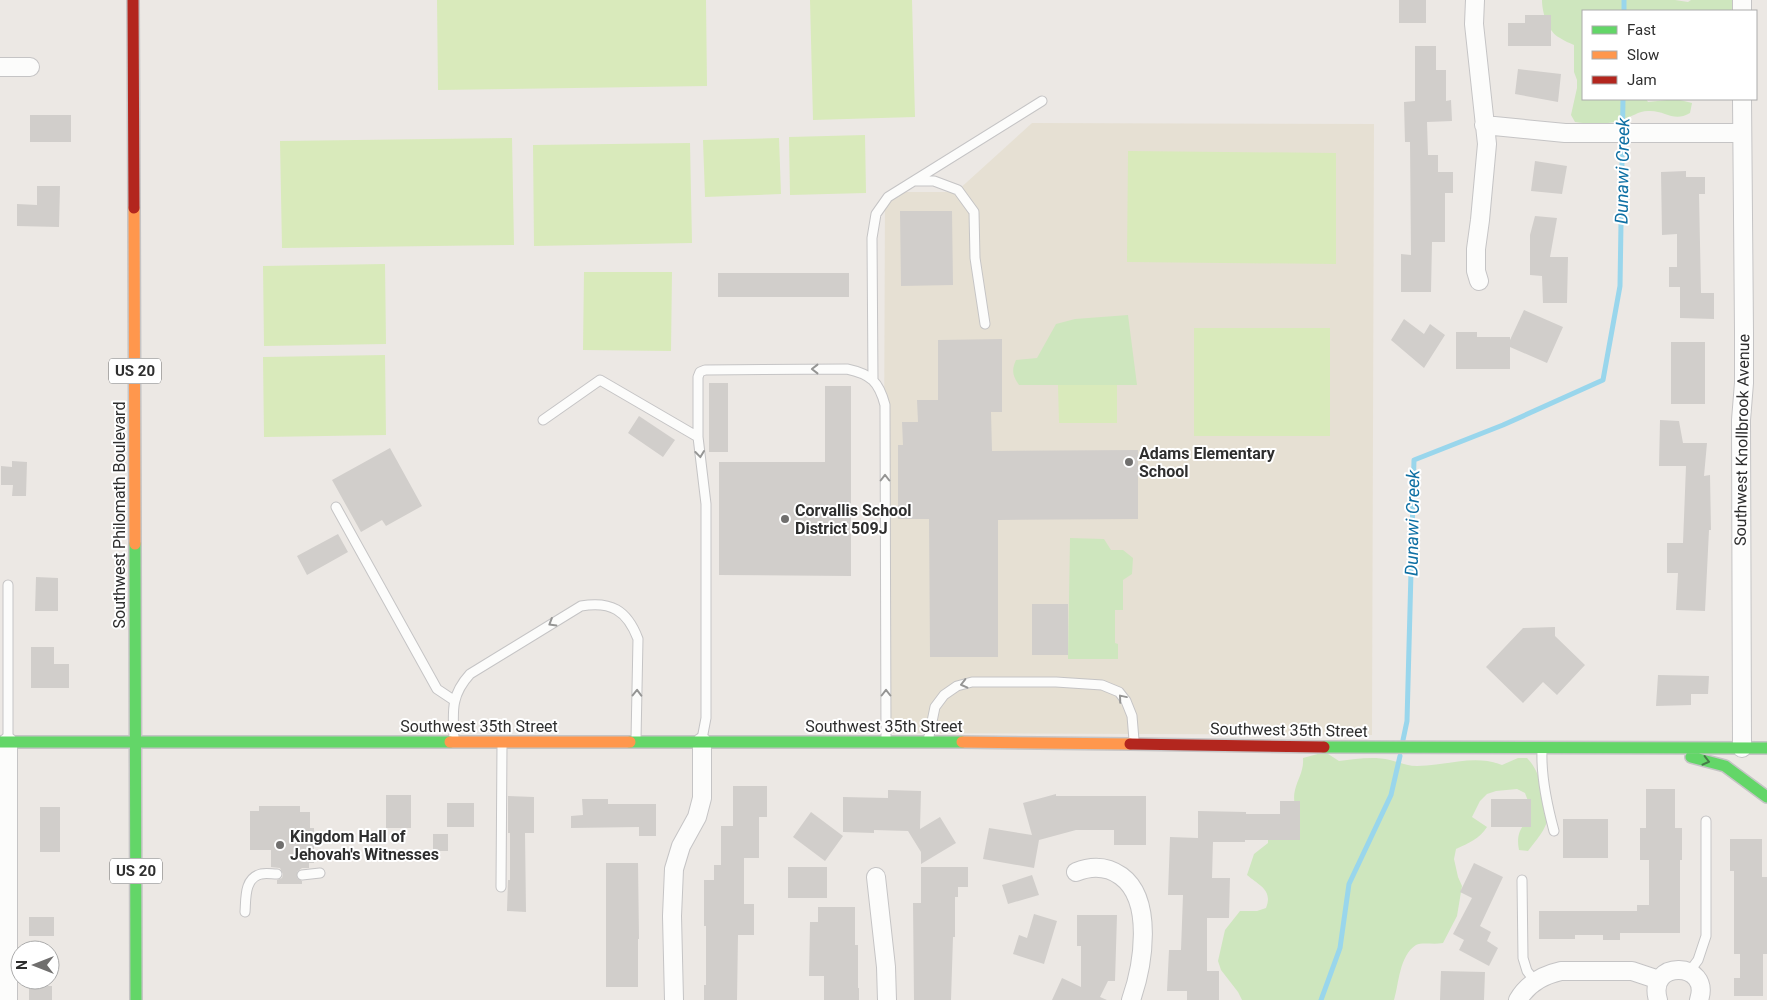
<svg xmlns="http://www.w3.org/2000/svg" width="1767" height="1000" font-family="Roboto,sans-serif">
<rect width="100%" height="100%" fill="#ece8e4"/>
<path fill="#e6e0d3" d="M1032 123 1374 124 1372 735 883 733 885 192H956Z"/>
<path fill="#cee6be" d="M1542 0H1675L1688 2 1691 0H1739L1738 5 1730 11H1583V99H1646L1648 102 1676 99 1692 103 1690 113C1673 123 1666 110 1648 111 1638 111 1632 117 1622 120 1608 125 1590 124 1575 122L1571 115 1577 88V80L1574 72V45C1570 43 1564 41 1560 38 1548 32 1542 13 1542 0Z
M1128 315 1137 385H1019C1013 376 1011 371 1016 360L1037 358 1056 324 1075 319Z
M1070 538 1104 539 1111 550H1123L1133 558 1132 574 1123 580V610H1115V643L1118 644V659H1068Z
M1325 752 1339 761C1356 759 1373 756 1390 760 1399 762 1407 766 1417 766 1446 766 1474 754 1502 765L1518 758H1527C1535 766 1538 775 1542 786 1552 821 1550 823 1528 851L1519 850C1516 836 1520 826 1531 818V809L1525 793 1517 789 1496 791 1487 794 1480 801 1472 817 1487 827C1479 839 1469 843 1456 849L1454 859 1458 877 1462 886 1457 916 1443 943C1434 945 1422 942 1416 945 1399 956 1399 984 1394 1000H1242L1238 992 1221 970 1218 961 1225 930 1240 911H1257L1266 908C1273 890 1260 886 1247 875L1254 854 1268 843V835L1300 826C1297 815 1292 801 1295 790 1298 778 1304 771 1303 758Z"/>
<path fill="#d9eabb" d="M437 0H706L707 86 438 90Z
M810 0H912L915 117 813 120Z
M865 135 866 193 790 195 789 137Z
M512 138 514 245 282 248 280 141Z
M779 138 781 194 705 197 703 140Z
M690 143 692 243 534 246 533 145Z
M1128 151 1336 153V264L1127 262Z
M385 264 386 344 264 346 263 266Z
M584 272H672L671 351 583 350Z
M1194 328H1330V436H1194Z
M385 355 386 435 264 437 263 357Z
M1117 385V423H1059L1058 385Z"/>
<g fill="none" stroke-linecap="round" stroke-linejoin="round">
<path stroke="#99d6ec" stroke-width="5" d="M1624 11V0
M1403 740 1407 721 1414 460 1503 425 1603 380 1620 286 1623 99
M1321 1000 1340 948 1349 884 1391 795 1400 756"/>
</g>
<path fill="#d1cecb" d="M1399 0H1426V23H1399Z
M1525 15H1551V46H1508V23H1525Z
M1415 46H1436V70H1446V101L1451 100 1452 121 1427 122 1428 155H1438V172H1453V193H1445V242H1432L1431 292H1401V254L1411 255 1410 142H1405L1404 102 1415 101Z
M1518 69 1561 74 1558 102 1515 94Z
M30 115H71V142H30Z
M1535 161 1567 166 1562 194 1531 191Z
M1686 171V177H1705V194H1699L1701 293H1714V319L1680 318V287H1669V267H1677V234L1662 235 1661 172Z
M37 186H60L59 227 17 226V204L37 205Z
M900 211H952L953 285 901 286Z
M1535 216 1557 218 1550 257H1568L1567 303H1543L1542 276 1530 275V235Z
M718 273H849V297H718Z
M1524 310 1563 327 1547 363 1510 347V369H1456V332H1477V337H1510V340Z
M1404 319 1424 334 1430 324 1445 335 1424 368 1391 340Z
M1002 339V412H991L992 451 1138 450V519L998 520V657H930L929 519H898V445H903L902 422H918L917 400H938V340Z
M1671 342H1705V404H1671Z
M709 383H728V452H709Z
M825 386H851V576L719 575V462H825Z
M639 416 675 440 663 457 628 433Z
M1660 420 1679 421 1683 443H1707L1704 476 1710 475 1711 530H1709L1705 611 1676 610 1678 573H1667V543H1683L1686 466H1659Z
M390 448 422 506 386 526 382 520 361 532 332 480Z
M12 461 27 462 26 496H12L13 485H1V466L12 467Z
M338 534 348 552 307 575 297 556Z
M36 577 58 578V611H35Z
M1032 604H1068V655H1032Z
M1555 627V636L1585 665 1557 695 1543 682 1523 703 1486 667 1523 628Z
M31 647H54V664H69V688H31Z
M1658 675 1709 676 1708 694H1691V705L1656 706Z
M733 786H767V817H759V858H744V904H754V935H738L737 1000H704V985H706V926H704V880H714V865H721V826H733Z
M1646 789H1675V828H1682V860H1680V933H1620V940H1603V935H1575V939H1539V911H1637V905H1649V860H1640V828H1646Z
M888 790 921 791 920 829 940 817 956 843 921 864V852L908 831 874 830V833L843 832V797L888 798Z
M1056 794V796H1146V845H1114V830H1076L1039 840 1034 868 983 859 989 828 1032 835 1023 803Z
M386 795H411V828H386Z
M508 796 534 797V833H525L526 912 507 911 508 880H510V833H508Z
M582 799H608V804H656V836H639V827L571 828V816L583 815Z
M1491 799H1531V827H1491Z
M1280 801H1300V840H1245V842H1213L1212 878H1230L1229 918H1207V971H1219V1000H1187V991H1167L1169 950H1181L1183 895H1168L1170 837 1198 838V811L1246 812V814H1280Z
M447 803H474V827H447Z
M259 806H300V812H310V828H314V863H309V868H302L297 872V878L302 881V884H277V880L282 878 283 874 280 868 271 867V850H250V811H259Z
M40 807H60V852H40Z
M811 812 843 836 825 861 793 837Z
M1563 819H1608V858H1563Z
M433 834H448V851H433Z
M1730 839H1762V877H1767V954H1763V996H1734V978H1740V954H1734V871H1730Z
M606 863H638L639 939H638V987H606Z
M1474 863 1503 877 1480 926 1491 932 1487 941 1498 948 1489 966 1459 950 1464 940 1453 934 1472 898 1460 892Z
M788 867H827V898H788Z
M921 867H968V887H958V897H955V937H953L951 1000H914L913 903H921Z
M1032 875 1039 895 1008 904 1002 885Z
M818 907H855V945H858V988H859V1000H824V976H809L810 922H818Z
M1034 914 1057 921 1044 964 1013 954 1019 935 1027 938Z
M1077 915H1117L1115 981H1108L1100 997 1107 1000H1052L1062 978 1081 987V946H1077Z
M29 917H54V936H29Z
M1441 971 1485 972 1484 1000H1440Z
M29 986H52V1000H29Z"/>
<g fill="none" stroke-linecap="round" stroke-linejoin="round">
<g stroke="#c5c4c5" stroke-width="11">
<path id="lane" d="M915 181H934L958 190 974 212 975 258 985 324
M873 380 872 238 876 214 888 197 1042 101
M543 420 600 380 698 437
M336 507 437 689 455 701
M8 585V740
M454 739C453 712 450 696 470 674L581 606C611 601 627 610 638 639L636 739
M702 739 706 718V504L698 437V377L700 372 705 370 847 369C871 374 879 382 885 405L886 739
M928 741 935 707 944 695 957 686 972 682H1056L1102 685 1119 692 1126 701 1132 716 1134 740
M1542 751C1541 778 1547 805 1554 831
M302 875 320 873
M1522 880 1523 958 1527 971 1535 981
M501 887 502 745
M245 912C246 899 244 878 261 874 266 873 272 874 277 874
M1689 972 1698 960 1706 936V821"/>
</g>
<g stroke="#c5c4c5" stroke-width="20">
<path id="street" d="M1475 0 1474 24 1487 144 1480 220 1476 249V271L1479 281
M1742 11V0
M0 67H30
M1742 99 1744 332V383L1741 420 1742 748
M1484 125 1565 133H1742
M8 742V1000
M1076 872C1091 866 1107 866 1121 876 1154 900 1143 966 1131 1000
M876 877 886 967 887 1000
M674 1000 672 916 674 869 681 846 697 817 702 798V742
M1518 1000C1528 983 1543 975 1561 971H1632L1659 980
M1658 1000C1646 959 1712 961 1699 1000"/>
</g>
<g stroke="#c5c4c5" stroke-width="14">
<path id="fast" d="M135 544 136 1000
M0 742H450
M630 742H962
M1324 747 1767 748
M1691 757 1725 766 1767 797"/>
</g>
<g stroke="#c5c4c5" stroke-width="14">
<path id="slow" d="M134 208 135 544
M450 742H630
M962 742 1130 744"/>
</g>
<g stroke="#c5c4c5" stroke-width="14">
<path id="jam" d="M133 0 134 208
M1130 744 1324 747"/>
</g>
<use href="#lane" stroke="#fcfcfb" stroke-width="9"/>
<use href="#street" stroke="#fcfcfb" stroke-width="18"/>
<use href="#fast" stroke="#63d668" stroke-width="11"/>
<use href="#slow" stroke="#ff974d" stroke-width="11"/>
<use href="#jam" stroke="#b3261e" stroke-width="11"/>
</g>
<defs><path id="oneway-chevron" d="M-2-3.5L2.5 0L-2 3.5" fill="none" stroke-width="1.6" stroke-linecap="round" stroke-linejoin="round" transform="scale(1.25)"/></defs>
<g stroke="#959594">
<use href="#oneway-chevron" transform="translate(815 369) rotate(180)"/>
<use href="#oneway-chevron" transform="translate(700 454) rotate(83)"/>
<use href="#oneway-chevron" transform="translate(885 478) rotate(-90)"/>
<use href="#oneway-chevron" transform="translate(552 623) rotate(149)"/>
<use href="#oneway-chevron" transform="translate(964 684) rotate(166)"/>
<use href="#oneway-chevron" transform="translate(637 693) rotate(-89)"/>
<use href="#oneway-chevron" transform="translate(886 693) rotate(-90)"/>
<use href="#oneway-chevron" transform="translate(1122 698) rotate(-130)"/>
</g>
<use stroke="#467a48" href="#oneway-chevron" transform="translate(1706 761) rotate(14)"/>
<g fill="#706f6e" stroke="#fff" stroke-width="2">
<circle cx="1129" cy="462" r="5"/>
<circle cx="785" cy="519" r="5"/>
<circle cx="280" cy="845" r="5"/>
</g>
<g text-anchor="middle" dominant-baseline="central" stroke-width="4" stroke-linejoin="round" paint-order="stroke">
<g fill="#fff" stroke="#6d6d6d" stroke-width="1">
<rect x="109" y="358.5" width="52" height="25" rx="4"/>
<rect x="110" y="858.5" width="52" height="25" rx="4"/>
</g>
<g font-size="15" font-weight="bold" fill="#2e2e2e">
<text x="135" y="371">US 20</text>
<text x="136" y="871">US 20</text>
</g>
<g font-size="16" fill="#2e2e2e" stroke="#fff">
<text transform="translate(1742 440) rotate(-89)">Southwest Knollbrook Avenue</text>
<text transform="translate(119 515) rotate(-90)">Southwest Philomath Boulevard</text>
<text x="479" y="726">Southwest 35th Street</text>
<text x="884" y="726">Southwest 35th Street</text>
<text transform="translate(1289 730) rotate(1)">Southwest 35th Street</text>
</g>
<g font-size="16" font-weight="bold" fill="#2e2e2e" stroke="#fff" text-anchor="start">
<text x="1139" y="453">Adams Elementary<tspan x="1139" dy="18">School</tspan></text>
<text x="795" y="510">Corvallis School<tspan x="795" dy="18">District 509J</tspan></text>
<text x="290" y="836">Kingdom Hall of<tspan x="290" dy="18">Jehovah's Witnesses</tspan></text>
</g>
<g font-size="18" font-style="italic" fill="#0d6fa3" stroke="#fff">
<text transform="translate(1622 171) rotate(-89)">Dunawi Creek</text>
<text transform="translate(1412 523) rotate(-89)">Dunawi Creek</text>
</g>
</g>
<rect x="1582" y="10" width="175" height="90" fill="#ffffff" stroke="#ababab"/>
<rect x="1592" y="26" width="25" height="8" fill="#63d668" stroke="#ababab"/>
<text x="1627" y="35" font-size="15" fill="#2e2e2e">Fast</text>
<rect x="1592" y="51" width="25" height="8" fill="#ff974d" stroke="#ababab"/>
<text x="1627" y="60" font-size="15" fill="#2e2e2e">Slow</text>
<rect x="1592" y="76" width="25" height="8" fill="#b3261e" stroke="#ababab"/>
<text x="1627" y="85" font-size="15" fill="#2e2e2e">Jam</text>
<g transform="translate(35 965) rotate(270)"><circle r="24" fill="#ffffff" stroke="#ababab"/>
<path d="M0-4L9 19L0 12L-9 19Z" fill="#706f6e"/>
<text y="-8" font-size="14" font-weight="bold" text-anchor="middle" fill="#2e2e2e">N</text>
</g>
</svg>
